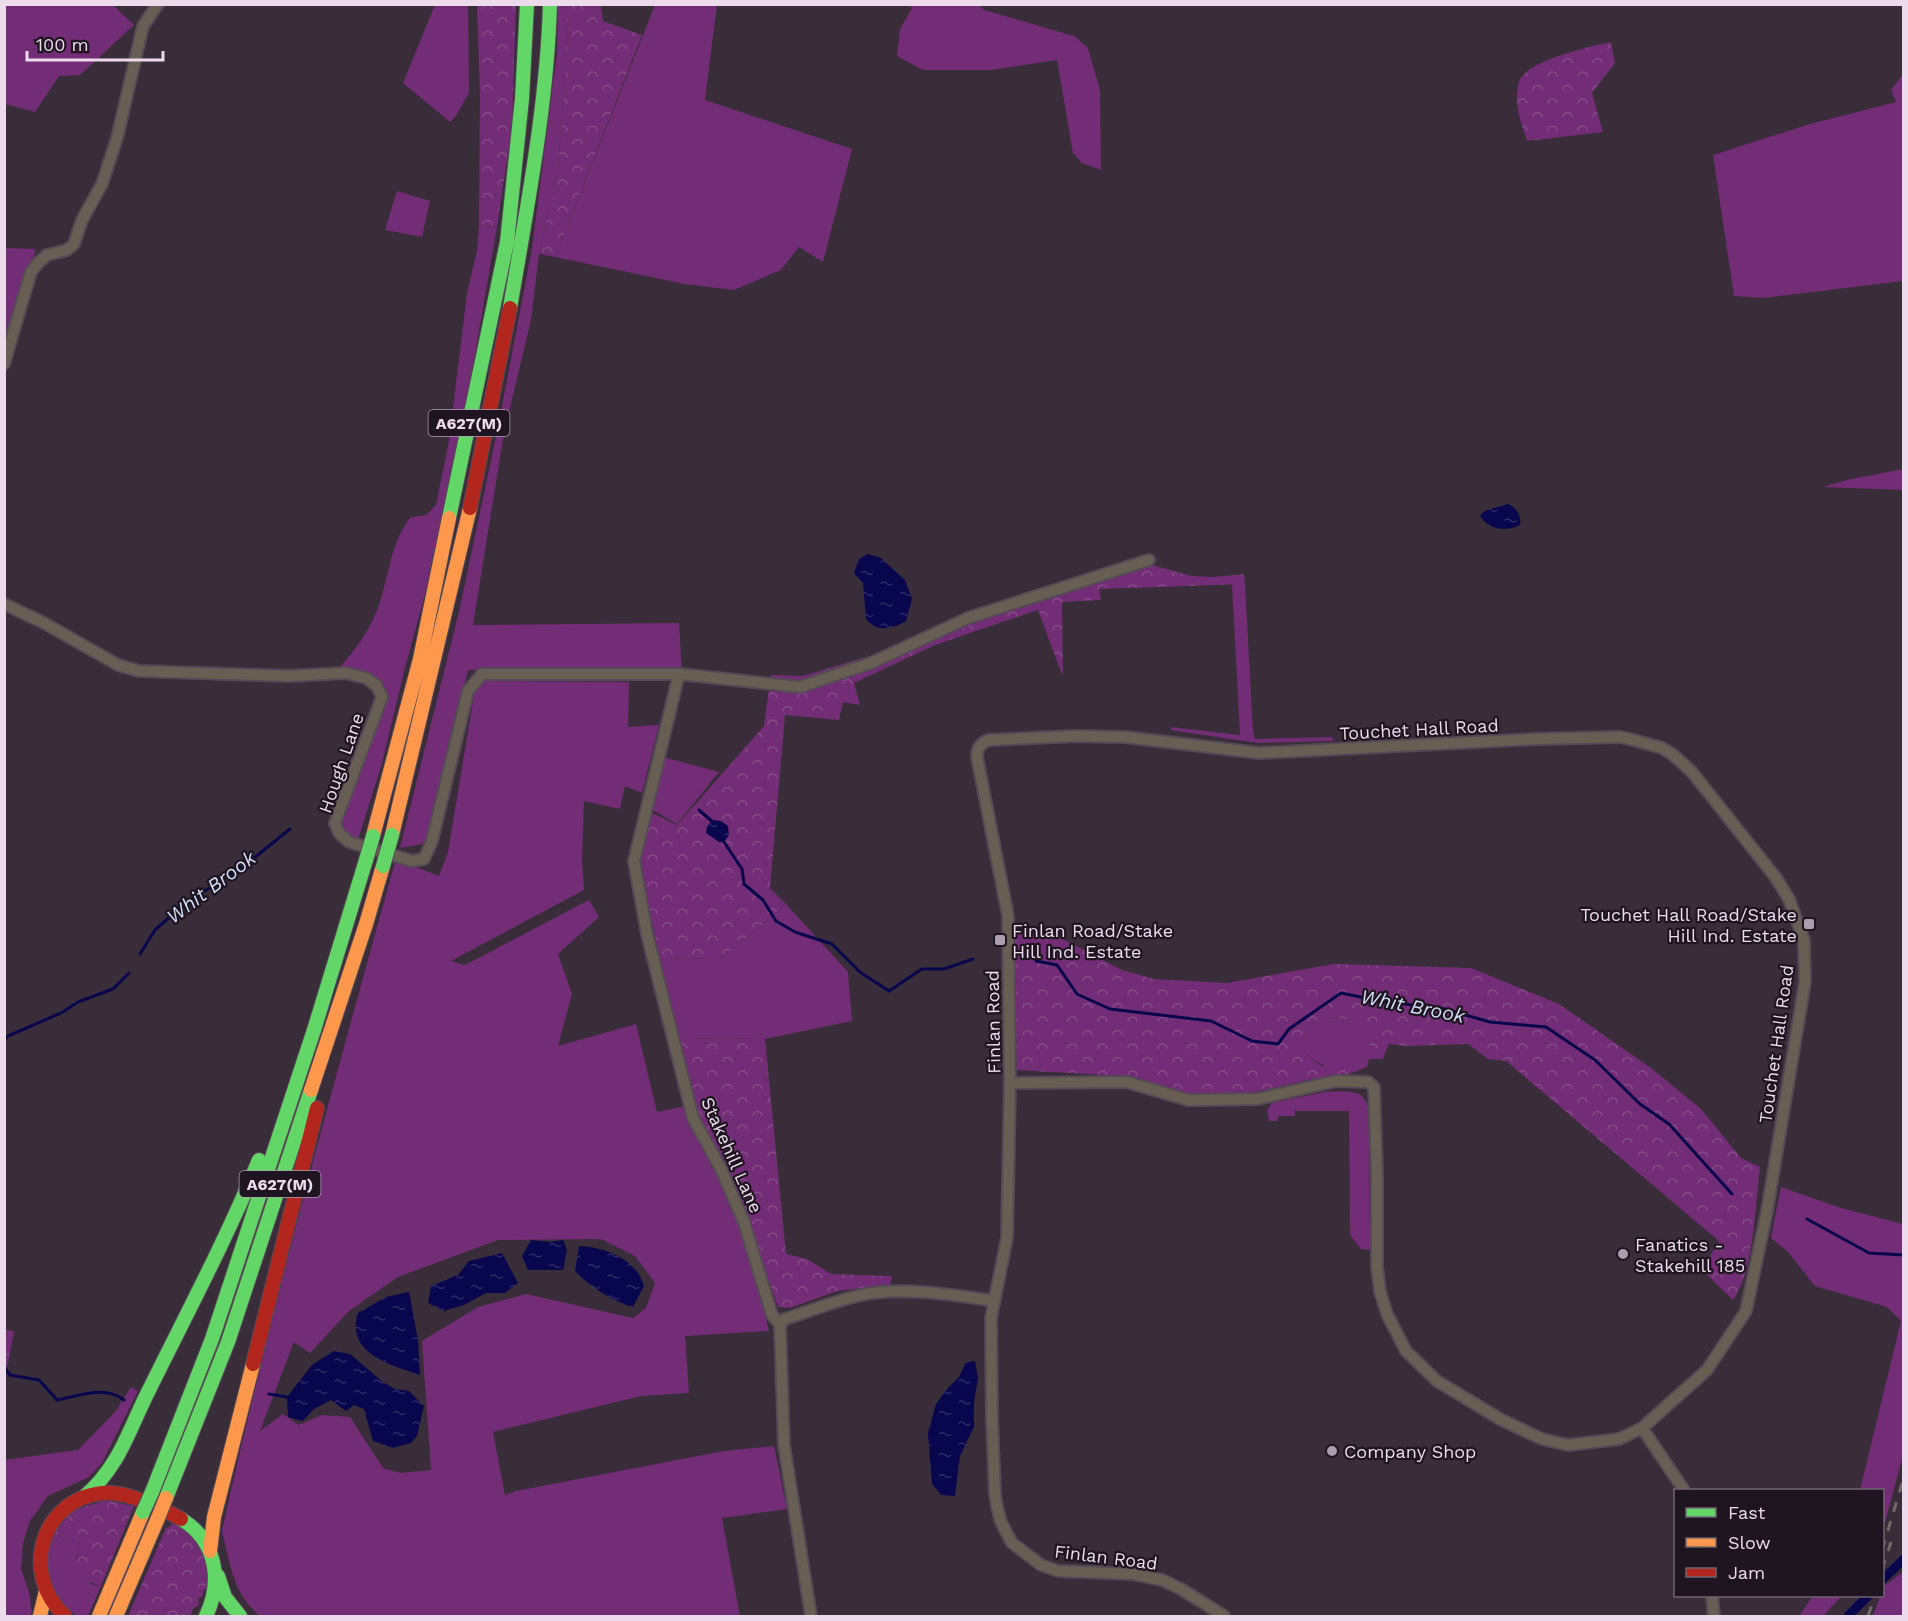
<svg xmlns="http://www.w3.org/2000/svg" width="1908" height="1621" font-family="'Work Sans',sans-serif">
<defs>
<pattern id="forest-crowns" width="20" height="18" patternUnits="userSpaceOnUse" patternTransform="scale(1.5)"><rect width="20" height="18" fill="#732d76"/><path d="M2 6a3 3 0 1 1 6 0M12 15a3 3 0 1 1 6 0" fill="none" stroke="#874b8a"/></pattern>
<pattern id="water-ripples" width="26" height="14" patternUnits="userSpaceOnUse" patternTransform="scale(1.5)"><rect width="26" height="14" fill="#08064d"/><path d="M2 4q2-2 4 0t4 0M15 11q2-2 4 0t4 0" fill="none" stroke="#2c2a67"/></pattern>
</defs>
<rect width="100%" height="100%" fill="#392d39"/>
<path fill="#732d76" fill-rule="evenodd" d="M4 5H113L134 25 80 75 59 76 35 112 5 104Z
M435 5H468L469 93 456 116 450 122 403 83Z
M558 5H567L566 58 558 170 539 254 531 320 504 433 473 625 679 623 682 671 640 668 468 670 428 839 423 844 400 848 459 612 499 422 532 248 557 53Z
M655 5H717L705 100 852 149 823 262 799 247 781 270 734 290 685 284 555 257Z
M909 5H979L984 10 1074 36 1088 48 1100 90 1101 170 1082 163 1073 153 1057 60 991 70H923L897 56 900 29 912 8Z
M1903 74V281L1763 298 1734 296 1713 155 1810 124 1896 102 1891 90Z
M397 191 430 201 422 237 385 230Z
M479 224 497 227 469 389 425 594 405 668 382 763 358 840 344 833 340 820 379 716 387 691 367 675 340 667C356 649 366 635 376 613 389 582 389 543 411 517L426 515 436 505 449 441 467 293 477 251Z
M5 248 36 249 5 349Z
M1903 469V490L1823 487 1847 480Z
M1232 584H1245L1253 732 1255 739 1333 737V741L1257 743 1171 730V727L1240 735Z
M485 681 629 682 628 727 659 725 642 793 625 786 620 809 584 801 582 858 584 890 451 961 465 965 589 900 599 917 558 954 572 994 558 1046 636 1024 657 1112 687 1106 736 1214 752 1262 769 1331 685 1336 689 1393 641 1396 493 1432 505 1495 516 1491 724 1451 774 1446 787 1509 722 1518 740 1616H260C233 1594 230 1563 222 1531 272 1305 334 1082 396 859L439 876 448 852 475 689ZM601 1239 635 1256 655 1283 646 1308 633 1318 526 1294 478 1307 422 1341 431 1470 400 1473 383 1468 350 1417 322 1415 299 1425 283 1414 260 1431 294 1342 310 1353 349 1311 398 1277 498 1240Z
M663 757 719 772 677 824 651 809Z
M786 904 848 972 852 1021 765 1039 679 1038 660 958 721 959Z
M1319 1018 1347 1019 1361 1024 1371 1049 1385 1053 1383 1059H1369L1367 1067 1349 1074 1353 1067C1325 1066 1321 1069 1301 1048L1303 1034Z
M1340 1091C1357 1093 1363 1091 1369 1109L1370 1250 1361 1249 1350 1235 1349 1111H1295V1116H1278V1121H1269L1267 1110 1272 1103 1324 1092Z
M1781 1187 1841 1208 1903 1224V1455L1883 1530 1882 1490H1860L1901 1321 1887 1307 1815 1286 1788 1252 1771 1238Z
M131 1387 138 1391 102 1463 89 1477 48 1496 30 1521 23 1543 21 1569 29 1592 32 1612 30 1616H5L4 1460 78 1450 115 1412Z
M74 1533C81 1542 82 1552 75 1560L86 1575 90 1584 101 1586 88 1616H77L61 1603 46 1573 49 1539 64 1541 65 1534Z
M1903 1572V1616H1873L1880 1596H1882L1884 1586Z
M1813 1596H1842L1823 1616H1799Z"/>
<path fill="url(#forest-crowns)" d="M477 5H516L512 126 497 227 479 224 480 96Z
M567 5H601L603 21 642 35 555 257 539 254 558 170 566 58Z
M1611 42 1615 63 1592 93 1603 132 1527 141C1521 122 1513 102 1519 82 1524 61 1592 46 1611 42Z
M1132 559 1191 576 1215 577 1244 574 1245 584 1099 589 1101 600 1062 602 1063 677 1038 610 935 645 854 683 860 705 843 702 839 720 785 715 770 888 786 904 721 959 660 958 638 859 650 812 677 825 764 726 771 675 803 676 883 652 974 611Z
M1013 932 1055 935 1122 970 1154 979 1227 983 1334 964 1471 968 1559 1004 1651 1068 1701 1109 1741 1158 1760 1167C1755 1206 1755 1268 1733 1300L1702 1270 1719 1241 1506 1061 1488 1059 1468 1044 1406 1046 1389 1044 1385 1053 1371 1049 1360 1024 1347 1019 1319 1018 1303 1034 1301 1048 1314 1061 1322 1066 1348 1060 1353 1067 1349 1074 1313 1079 1251 1093H1183L1123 1076 1017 1070Z
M679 1038 765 1039 786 1254 807 1259 831 1274 892 1276 890 1285 837 1291 790 1308 778 1307 736 1187 697 1116Z
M5 1329 14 1332 8 1364 5 1370Z
M106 1500 134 1506 101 1586 86 1581V1575L82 1573 80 1567 74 1563 79 1555 77 1550 80 1544 74 1534 70 1537 65 1534 62 1545H52L49 1539 73 1510Z
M173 1522 188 1531 207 1559 209 1592 205 1589 203 1592V1596L198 1599 199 1605 193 1609 190 1616H128L166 1528 170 1527Z"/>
<path fill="url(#water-ripples)" d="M1508 504C1516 507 1522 516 1520 525 1506 532 1489 530 1480 516L1484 511Z
M868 554 881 558 905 580 912 599 906 621C892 629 877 633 866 619L863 583 854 573 859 559Z
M712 820 721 821 728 826 729 835 724 842H719L706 833 707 827Z
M531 1240 550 1242 563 1240 567 1250 563 1270H528L522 1256Z
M579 1246C604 1247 637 1259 644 1286L633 1307C610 1300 592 1288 575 1271Z
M502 1253 518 1283 505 1293H486L464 1305 444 1311 428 1303 431 1286 458 1275 469 1261Z
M409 1292 418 1340 420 1375C390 1365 345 1353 358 1313L386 1297Z
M334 1351 350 1354 383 1382 395 1389 409 1391 424 1406 417 1436 411 1443 393 1448 373 1441 364 1409 354 1405 346 1411 331 1400 314 1409 303 1421 288 1417 287 1397 312 1365Z
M975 1361 978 1378 974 1403V1427L960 1456 955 1496 941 1495 932 1484 928 1433 936 1404 948 1388 959 1377 966 1362Z"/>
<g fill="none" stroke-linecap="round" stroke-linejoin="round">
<path stroke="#08064d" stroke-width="3" d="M699 810 714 823
M722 839 742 869 744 884 763 900 776 921 795 932 832 944 860 972 889 991 922 969H944L973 959
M140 954 155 930 187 902 244 866 290 829
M1036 961 1057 965 1077 994 1110 1009 1211 1021 1252 1041 1278 1044 1289 1029 1341 993 1385 1002 1441 1008 1490 1022 1546 1027 1595 1060 1640 1104 1669 1124 1732 1194
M4 1040 8 1036 61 1013 78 1002 113 989 129 973
M1807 1219 1869 1253 1904 1255
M4 1367 10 1375 39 1380 57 1400C80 1396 104 1385 124 1400
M269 1394 287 1397"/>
<path stroke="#08064d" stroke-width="9" d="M1882 1580 1904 1559
M1848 1616 1868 1596"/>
<g stroke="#554a55" stroke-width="14">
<path id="street" d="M4 364 31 272 38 263 47 255 67 250 74 244 82 220 102 184 117 138 143 26 158 4
M4 604 44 623 118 665 139 671 289 676 345 673 366 678 377 686 382 697 335 823 339 833 349 842 412 861 424 859 432 841 468 691 482 674H679L800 687 871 663 968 618 1149 560
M679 674 634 861 647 934 693 1118 721 1169 744 1222 772 1315 780 1324 784 1445 811 1616
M1010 1083 1127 1082 1188 1100H1198L1258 1099 1336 1081 1368 1082 1374 1087 1377 1174V1267L1380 1291 1387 1314 1406 1351 1437 1381 1500 1419 1542 1439 1568 1445 1619 1439 1642 1428 1707 1370 1746 1311 1767 1211 1805 982 1804 940 1789 899 1776 878 1692 772 1672 754 1662 748 1630 739 1620 737 1536 739 1259 753 1125 737 1075 736 989 740C980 743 977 748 977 757L1008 916 1010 1083 1007 1238 991 1318 992 1419 995 1494 997 1507 1001 1522 1012 1543 1041 1565 1058 1571 1133 1574 1162 1580 1181 1589 1224 1616
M780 1324 785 1319C810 1311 835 1301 861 1295 898 1286 956 1295 994 1301
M1642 1428 1684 1490
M1712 1596 1714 1616"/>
</g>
<g stroke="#554a55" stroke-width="16">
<path id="fast" d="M510 308C527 207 547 106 550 4
M449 518 507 242 522 99 527 4
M152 1492 212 1339 314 1030 366 860
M84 1497C119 1467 128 1432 148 1392 186 1315 226 1240 259 1160
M166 1498 228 1342 311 1090
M181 1519C216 1540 223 1580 206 1616
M218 1576 225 1597 240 1616"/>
</g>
<g stroke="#554a55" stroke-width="16">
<path id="slow" d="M392 835 470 508
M373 836 420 659 449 518
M311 1090 366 924 383 866
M210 1551 214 1517 253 1364
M40 1616 46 1591
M99 1616 143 1512
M116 1616 158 1518"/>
</g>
<g stroke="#554a55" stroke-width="16">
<path id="jam" d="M470 508 510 308
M253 1364 317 1108
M65 1616C20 1575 40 1500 102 1493 126 1491 160 1507 181 1519"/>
</g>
<use href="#street" stroke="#685f54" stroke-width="10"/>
<use href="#fast" stroke="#63d668" stroke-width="14"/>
<use href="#slow" stroke="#ff974d" stroke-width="14"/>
<use href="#jam" stroke="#b3261e" stroke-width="14"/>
<path stroke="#726967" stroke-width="3" stroke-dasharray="10 10" stroke-linecap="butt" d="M1882 1550 1904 1477
M1882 1570 1891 1542
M1868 1616 1875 1596"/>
<g stroke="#554a55" stroke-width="16" stroke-linecap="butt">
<path id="fast-bridge" d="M366 860 373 836
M383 866 392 835
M143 1512 152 1492"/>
</g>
<g stroke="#554a55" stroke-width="16" stroke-linecap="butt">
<path id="slow-bridge" d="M158 1518 166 1498"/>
</g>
<use href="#fast-bridge" stroke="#63d668" stroke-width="14"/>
<use href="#slow-bridge" stroke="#ff974d" stroke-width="14"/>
</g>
<g fill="#ad9ead" stroke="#1f1520" stroke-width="2">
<rect x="1803" y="918" width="12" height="12" rx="3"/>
<rect x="994" y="934" width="12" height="12" rx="3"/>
<circle cx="1623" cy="1254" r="6"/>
<circle cx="1332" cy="1451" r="6"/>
</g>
<g text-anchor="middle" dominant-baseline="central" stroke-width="4.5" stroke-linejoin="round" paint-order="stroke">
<g fill="#1f1520" stroke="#aea0ae" stroke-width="1.5">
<rect x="428.5" y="410" width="81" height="26" rx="4.5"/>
<rect x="239.5" y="1171" width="81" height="26" rx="4.5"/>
</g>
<g font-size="16" font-weight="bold" fill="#ebdbeb">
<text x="469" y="423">A627(M)</text>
<text x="280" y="1184">A627(M)</text>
</g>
<g font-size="18" fill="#ebdbeb" stroke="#1f1520">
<text transform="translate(1419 729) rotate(-3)">Touchet Hall Road</text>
<text transform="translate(341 763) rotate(-71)">Hough Lane</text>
<text transform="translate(993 1022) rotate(-91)">Finlan Road</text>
<text transform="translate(1776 1044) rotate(-82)">Touchet Hall Road</text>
<text transform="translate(732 1155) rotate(66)">Stakehill Lane</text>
<text transform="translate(1106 1557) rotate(7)">Finlan Road</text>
</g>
<g font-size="18" fill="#ebdbeb" stroke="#1f1520" text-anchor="start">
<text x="1797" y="914" text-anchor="end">Touchet Hall Road/Stake<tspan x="1797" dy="21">Hill Ind. Estate</tspan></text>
<text x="1012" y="930">Finlan Road/Stake<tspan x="1012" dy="21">Hill Ind. Estate</tspan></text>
<text x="1635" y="1244">Fanatics -<tspan x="1635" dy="21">Stakehill 185</tspan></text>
<text x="1344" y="1451">Company Shop</text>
</g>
<g font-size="20" font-style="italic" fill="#d2dff9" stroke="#1f1520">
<text transform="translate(211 887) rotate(-37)">Whit Brook</text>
<text transform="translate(1413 1006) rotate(11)">Whit Brook</text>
</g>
</g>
<rect width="1908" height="1621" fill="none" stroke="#ebdbeb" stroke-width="12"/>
<rect x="1674" y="1489" width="210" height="108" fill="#1f1520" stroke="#716471" stroke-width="1.5"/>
<rect x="1686" y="1508" width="30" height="9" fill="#63d668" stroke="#716471" stroke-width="1.5"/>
<text x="1728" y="1519" font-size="18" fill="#ebdbeb">Fast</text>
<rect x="1686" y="1538" width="30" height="9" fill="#ff974d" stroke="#716471" stroke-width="1.5"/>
<text x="1728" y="1549" font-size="18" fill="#ebdbeb">Slow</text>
<rect x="1686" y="1568" width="30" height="9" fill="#b3261e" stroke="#716471" stroke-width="1.5"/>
<text x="1728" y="1579" font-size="18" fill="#ebdbeb">Jam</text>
<path d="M27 51v9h136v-9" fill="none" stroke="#ebdbeb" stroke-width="3"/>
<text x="36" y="51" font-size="18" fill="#ebdbeb" stroke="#1f1520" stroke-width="4.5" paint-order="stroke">100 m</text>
</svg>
